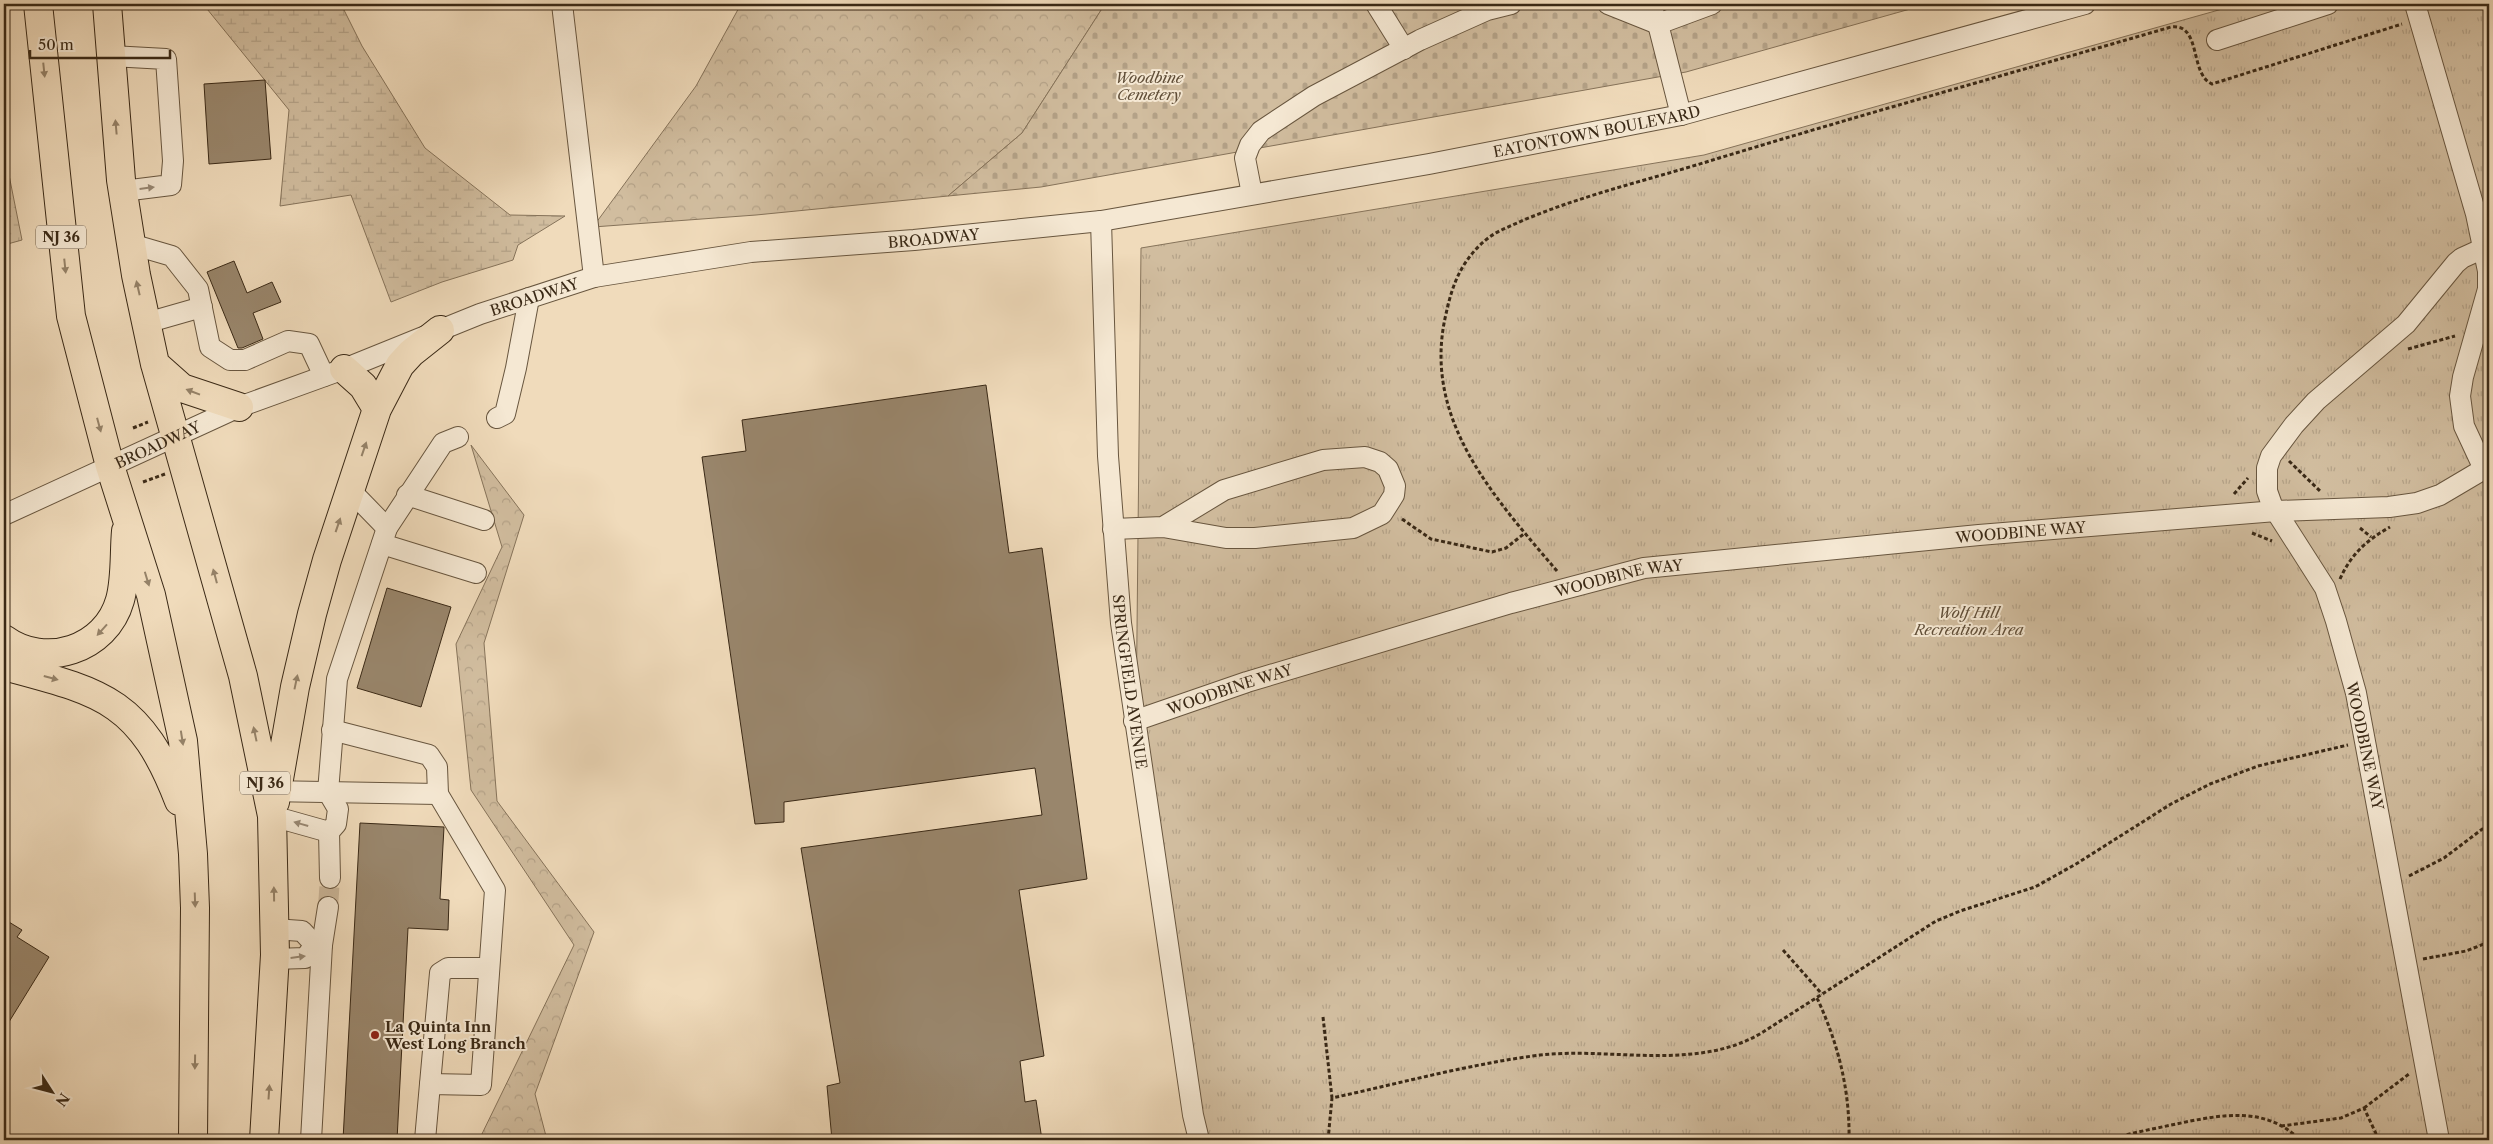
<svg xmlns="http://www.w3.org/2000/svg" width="2493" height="1144" font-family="'Libre Caslon Text',serif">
<defs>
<pattern id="forest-crowns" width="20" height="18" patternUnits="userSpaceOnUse" patternTransform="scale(1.25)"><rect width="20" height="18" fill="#d1bd9f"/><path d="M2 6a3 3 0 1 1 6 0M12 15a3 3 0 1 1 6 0" fill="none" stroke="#b4a288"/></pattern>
<pattern id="wetland-marsh" width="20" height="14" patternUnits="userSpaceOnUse" patternTransform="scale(1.25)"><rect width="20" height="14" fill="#d1bd9f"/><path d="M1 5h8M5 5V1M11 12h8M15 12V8" fill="none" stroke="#b4a288"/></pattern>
<pattern id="cemetery-stones" width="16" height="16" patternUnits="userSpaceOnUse" patternTransform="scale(1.25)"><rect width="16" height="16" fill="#d1bd9f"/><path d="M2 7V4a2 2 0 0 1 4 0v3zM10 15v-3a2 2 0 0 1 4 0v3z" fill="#b4a288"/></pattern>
<pattern id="park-tufts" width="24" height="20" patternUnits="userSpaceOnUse" patternTransform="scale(1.25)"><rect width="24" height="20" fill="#d1bd9f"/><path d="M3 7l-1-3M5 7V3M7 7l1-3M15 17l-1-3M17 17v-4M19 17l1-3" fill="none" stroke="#b4a288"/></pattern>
</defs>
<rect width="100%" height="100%" fill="#f0dbbb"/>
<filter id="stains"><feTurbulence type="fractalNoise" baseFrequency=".004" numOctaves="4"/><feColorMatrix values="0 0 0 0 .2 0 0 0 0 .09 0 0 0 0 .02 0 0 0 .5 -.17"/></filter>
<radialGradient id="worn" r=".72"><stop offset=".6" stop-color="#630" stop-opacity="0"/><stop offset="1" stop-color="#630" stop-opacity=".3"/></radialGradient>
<path fill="url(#forest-crowns)" stroke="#86735a" d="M741 4H1105L1022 133 948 196 756 215 593 227 696 86Z
M471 445 524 515 484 643 497 801 594 932 535 1094 547 1140H479L574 945 471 790 456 644 502 547Z"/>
<path fill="url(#wetland-marsh)" stroke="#86735a" d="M203 4H341L362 46 425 148 510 215 565 216 518 245 513 260 442 282 391 302 351 195 280 206 289 110Z
M4 86 8 170 22 240 4 245Z"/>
<path fill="url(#cemetery-stones)" stroke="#86735a" d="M1105 4H1928L1686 72 1041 187 948 196 1022 133Z"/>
<path fill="url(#park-tufts)" stroke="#86735a" d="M2240 4H2489V1140H1202L1136 727 1141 248 1704 155Z"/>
<path fill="#99866c" stroke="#3a2916" d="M265 80 271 159 209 164 204 84Z
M234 261 247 293 272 282 281 302 253 313 263 339 242 348H238L207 272Z
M986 385 1009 553 1042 548 1087 879 1019 890 1044 1056 1020 1061 1025 1102 1036 1100 1042 1140H832L827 1086 840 1083 801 848 1042 815 1035 768 784 802V822L755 824 702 457 746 451 742 420Z
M387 588 451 607 421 707 357 688Z
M360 823 444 827 440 899 449 900 448 930 408 928 397 1140H343Z
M4 919 22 930 17 937 49 957 4 1030Z"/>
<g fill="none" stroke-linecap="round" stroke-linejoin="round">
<path stroke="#ccb79a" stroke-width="20" stroke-dasharray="20 10" stroke-linecap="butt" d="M328 907 330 878"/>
<g stroke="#68563f" stroke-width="22">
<g id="minor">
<path d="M562 4 594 277"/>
<path d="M1376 4 1404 49"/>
<path d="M1608 4 1658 24 1712 4"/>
<path d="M1650 4 1658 24 1681 115"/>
<path d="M2415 4 2476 214 2488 271V289L2463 377 2460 396 2464 426 2484 469"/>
<path d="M2217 40 2328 4"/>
<path d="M111 56 166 59 173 161 171 185 123 191"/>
<path d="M1252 194 1245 158 1250 145 1261 131 1314 96 1420 40 1487 10 1511 4"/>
<path id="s1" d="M1101 221 1108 456 1121 623 1193 1115 1199 1140"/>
<path d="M131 244 172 256 198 289 210 347 230 360H245L288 341 309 344 324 376"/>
<path d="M146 323 202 307"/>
<path d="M497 418 505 414 516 368 529 298"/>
<path d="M350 490 387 528"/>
<path d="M407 495 484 520"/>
<path id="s2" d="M4 515 239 407 344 369 480 314 594 277 751 252 914 240 1101 221 1429 164 1681 115 2085 4"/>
<path d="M1113 529 1163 527 1226 538H1255L1353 528 1382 514 1394 495 1395 486 1388 469 1380 462 1365 457 1323 460 1224 490 1163 527"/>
<path d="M382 544 476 573"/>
<path id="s3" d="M1134 721 1247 682 1511 603 1644 568 1979 535 2276 511 2389 507 2417 503 2440 495 2489 466"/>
<path d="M332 730 429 755 437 767 438 794 495 890 481 1085 430 1084 425 1140"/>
<path d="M267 791 438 794"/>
<path d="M272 816 329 832"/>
<path d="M330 878 329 832 336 824 338 809 328 792 337 679 387 528 443 443 458 437"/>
<path d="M274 929 302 931 315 945H322L311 1140"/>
<path d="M322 945 328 907"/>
<path d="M274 959 305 958 315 945"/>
<path d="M430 1084 440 973 448 968H489"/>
<path d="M2439 1140 2356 693 2336 621 2325 588 2272 505 2267 491V468L2271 456 2294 425 2316 401 2406 324 2456 263 2462 258 2484 248"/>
</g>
</g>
<g stroke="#3a2916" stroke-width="30">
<path id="highway" d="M38 4 71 316 110 466 151 595 183 741 193 854 195 908 193 1140
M107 4 121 180 136 275 155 364 243 676 272 816 275 955 264 1140
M155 364 182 388 239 407
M344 369 363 386 377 409
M4 639C45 669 106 650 120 600 126 579 124 553 126 531
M4 666C101 692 140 699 179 801
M275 802 295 687 312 614 327 560 377 409 400 365 411 353 440 330"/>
</g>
<path stroke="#3a2916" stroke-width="3" stroke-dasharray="4 2.5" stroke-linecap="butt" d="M2408 349 2455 336
M133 428 148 422
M2289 461 2320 491
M143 482 165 474
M2234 494 2248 478
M1402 519 1431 539 1492 552 1506 548 1525 533
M2360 528 2371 537
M2252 533 2272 541
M1557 571C1495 498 1421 419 1446 314 1450 295 1456 275 1468 259 1478 245 1491 234 1506 228 1572 197 1646 181 1716 159 1867 113 2019 71 2171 27 2202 23 2189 74 2212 84L2402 24
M2340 579C2351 554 2367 540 2390 527
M2409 876 2444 858 2489 824
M1783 950 1822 994
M2423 959 2466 951 2489 942
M1817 998C1838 1043 1850 1090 1849 1140
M1323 1017 1332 1098
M2364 1108 2409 1074
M2281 1126 2341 1118 2364 1108 2379 1140
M1328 1140 1332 1098C1401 1083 1470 1064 1540 1055 1613 1047 1698 1072 1763 1032L1936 921 1960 911 2035 887 2076 864 2171 804 2210 784 2258 766 2348 745
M2108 1140C2130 1133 2153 1129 2176 1124 2220 1115 2265 1105 2300 1140"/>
<use href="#minor" stroke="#f5e8d3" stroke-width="20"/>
<use href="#highway" stroke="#f0dbbb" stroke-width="28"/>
</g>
<defs><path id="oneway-solid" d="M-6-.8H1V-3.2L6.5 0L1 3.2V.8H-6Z" transform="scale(1.25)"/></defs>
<g fill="#958268">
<use href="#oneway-solid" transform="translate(44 70) rotate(84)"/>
<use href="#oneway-solid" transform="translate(116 127) rotate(-95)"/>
<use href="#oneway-solid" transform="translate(65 266) rotate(84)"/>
<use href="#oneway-solid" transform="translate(138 288) rotate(-103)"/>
<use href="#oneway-solid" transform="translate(193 392) rotate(-159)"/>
<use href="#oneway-solid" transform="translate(99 425) rotate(75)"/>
<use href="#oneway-solid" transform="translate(364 449) rotate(-71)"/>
<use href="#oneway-solid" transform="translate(338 525) rotate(-71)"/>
<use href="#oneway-solid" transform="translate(215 576) rotate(-105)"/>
<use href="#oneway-solid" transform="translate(147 579) rotate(73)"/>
<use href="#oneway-solid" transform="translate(102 630) rotate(132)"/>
<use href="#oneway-solid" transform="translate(51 678) rotate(15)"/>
<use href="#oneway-solid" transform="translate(296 682) rotate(-78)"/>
<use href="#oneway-solid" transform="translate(255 734) rotate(-102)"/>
<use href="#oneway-solid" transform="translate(182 738) rotate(81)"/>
<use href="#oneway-solid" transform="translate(274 894) rotate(-91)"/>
<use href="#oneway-solid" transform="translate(195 900) rotate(88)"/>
<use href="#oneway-solid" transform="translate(195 1062) rotate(91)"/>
<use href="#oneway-solid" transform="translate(269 1092) rotate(-86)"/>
</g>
<g fill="#988874">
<use href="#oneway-solid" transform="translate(147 188) rotate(-7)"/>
<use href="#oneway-solid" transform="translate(301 824) rotate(-164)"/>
<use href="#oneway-solid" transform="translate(298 957) rotate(-7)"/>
</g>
<circle fill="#8f2418" stroke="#f5e8d3" stroke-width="2" cx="375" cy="1035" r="5"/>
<g text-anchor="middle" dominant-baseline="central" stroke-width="4" stroke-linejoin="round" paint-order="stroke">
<g fill="#f5e8d3" stroke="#72624f" stroke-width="1">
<rect x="36" y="225.5" width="50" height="23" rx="4"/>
<rect x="240" y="771.5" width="50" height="23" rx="4"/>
</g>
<g font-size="14" font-weight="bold" fill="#3a2916">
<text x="61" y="237">NJ 36</text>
<text x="265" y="783">NJ 36</text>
</g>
<g font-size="15" font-style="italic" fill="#604e38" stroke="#f5e8d3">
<text x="1149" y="77">Woodbine<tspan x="1149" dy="17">Cemetery</tspan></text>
<text x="1969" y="612">Wolf Hill<tspan x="1969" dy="17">Recreation Area</tspan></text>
</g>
<g font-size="15" fill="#3a2916" stroke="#f5e8d3">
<text stroke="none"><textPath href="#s2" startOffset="1651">EATONTOWN BOULEVARD</textPath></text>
<text stroke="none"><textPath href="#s2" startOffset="979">BROADWAY</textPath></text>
<text stroke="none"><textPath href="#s2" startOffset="574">BROADWAY</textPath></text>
<text stroke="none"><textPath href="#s2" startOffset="169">BROADWAY</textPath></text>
<text stroke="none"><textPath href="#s3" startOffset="911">WOODBINE WAY</textPath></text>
<text stroke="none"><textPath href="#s3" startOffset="506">WOODBINE WAY</textPath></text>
<text stroke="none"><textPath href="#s1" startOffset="462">SPRINGFIELD AVENUE</textPath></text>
<text stroke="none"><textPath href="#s3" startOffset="101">WOODBINE WAY</textPath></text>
<text transform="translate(2365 746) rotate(78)">WOODBINE WAY</text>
</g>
<g font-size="15" font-weight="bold" fill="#3a2916" stroke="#f5e8d3" text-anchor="start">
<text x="385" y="1026">La Quinta Inn<tspan x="385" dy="17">West Long Branch</tspan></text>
</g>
</g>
<rect width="2493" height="1144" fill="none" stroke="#f0dbbb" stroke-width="20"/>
<rect x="5" y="5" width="2483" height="1134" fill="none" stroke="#3a2916" stroke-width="2.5"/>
<rect x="10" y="10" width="2473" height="1124" fill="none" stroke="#3a2916"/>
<g transform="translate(52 1092) rotate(126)" stroke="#f5e8d3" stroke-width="4" paint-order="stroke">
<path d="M0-4L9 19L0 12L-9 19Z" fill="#3a2916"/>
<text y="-8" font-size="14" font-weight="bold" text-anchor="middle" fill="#3a2916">N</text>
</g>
<path d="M30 50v8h140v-8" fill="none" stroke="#3a2916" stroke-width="2.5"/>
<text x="38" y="50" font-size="15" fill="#3a2916" stroke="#f5e8d3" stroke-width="4" paint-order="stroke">50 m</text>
<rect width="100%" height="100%" filter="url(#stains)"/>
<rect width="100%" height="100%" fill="url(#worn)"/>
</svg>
